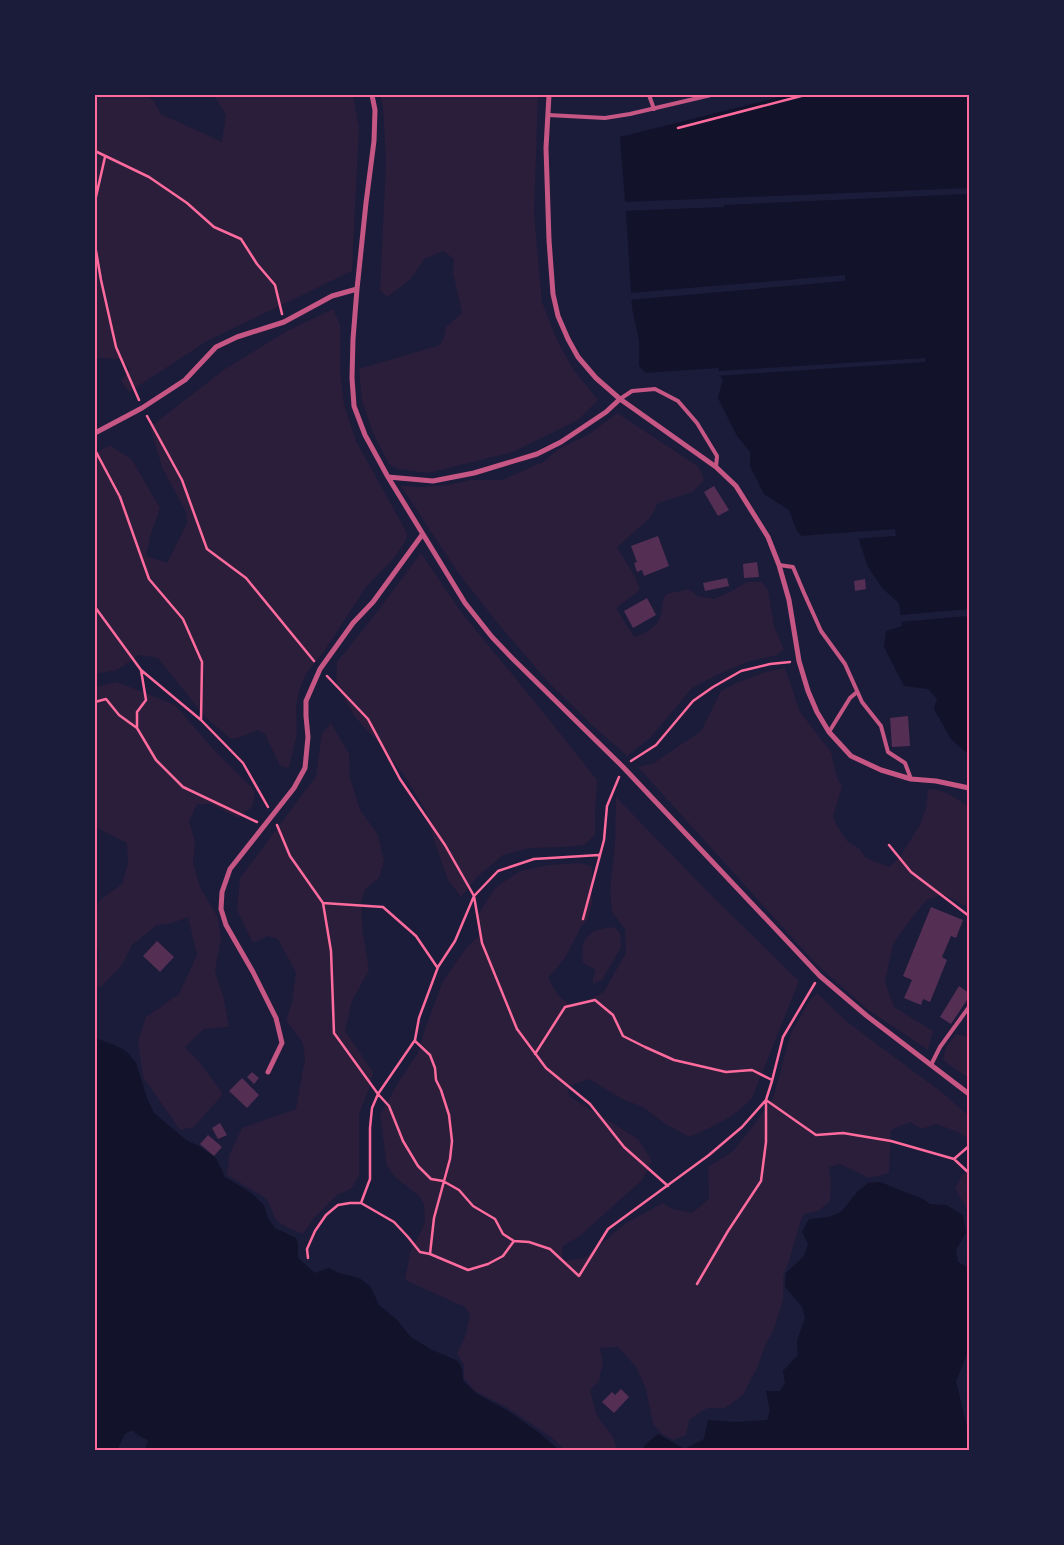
<svg xmlns="http://www.w3.org/2000/svg" width="1064" height="1545" font-family="Rubik,sans-serif">
<rect width="100%" height="100%" fill="#1b1b3a"/>
<path fill="#2a1e3b" d="M95 95H145L154 101 161 114 222 142 226 115 214 95H353L359 128 352 271 207 341 129 392 121 381 130 369 120 359 95 358Z
M380 95H538L534 213 542 302 557 340 573 369 598 400 578 420 513 452 428 473 398 469 389 464 373 433 362 401 359 369 440 345 444 338 446 327 462 313 453 272 454 259 443 251 424 259 410 280 387 297 380 290 386 161 383 106Z
M333 309 340 325V371L344 405 356 441 407 533 406 541 393 559 366 587 323 653 306 674 299 691 296 708 297 734 289 768 280 766 265 734 257 730 241 737 231 739 205 717 158 658 139 655 117 670 95 674V453L110 445 132 460 160 508 151 534 146 556 167 563 187 523 186 512 162 467 150 427 225 369 287 331Z
M617 413 699 467 704 480 693 492 658 503 650 518 617 547 634 575 640 590 616 608 634 637C644 634 659 627 661 614 663 605 661 603 666 594L689 589 697 596 714 599 734 590 746 582H762L768 590 774 626 784 650 777 655 747 662 717 675 692 688 651 737 627 756 594 727 547 681 495 620 457 571 401 486 421 487 448 485 470 480H502L543 462 560 448 588 435Z
M421 553 461 612 548 718 597 780 595 813V835L584 845 563 847 530 848 503 855 477 877 461 897 448 880 435 843 426 811 404 775 378 742 356 718 336 685 337 662 377 612Z
M785 668 800 712 831 752 837 778 842 786 833 816 837 826 848 842 859 848 866 858 889 867 899 858 920 825 926 808 928 789C944 789 955 797 967 806L969 817V908L943 894 927 900 913 916 893 944 885 982 894 1007 933 1031 928 1050 867 1009 815 963 638 767 654 763 701 731 721 691 736 683 765 672Z
M117 682 175 705 214 750 255 791 252 807 238 818 211 804H197L189 821 195 842 193 863 200 887 218 918 221 939 215 971 224 999 229 1027 204 1029 185 1047 198 1060 223 1094 194 1127 180 1130 143 1077 138 1041 146 1017 179 994 197 955 188 917 172 923 157 925 132 945 122 965 101 987 95 986V965L99 958 96 940 95 910 100 900 122 884 128 864 127 843 95 827V687Z
M331 723 349 754 350 778 360 810 378 835 384 861 379 878 365 889 361 902 363 934 369 970 352 1001 345 1031 373 1072 369 1089 359 1114V1176L351 1189 337 1195 314 1218 303 1234 286 1227 276 1220 267 1199 227 1175 229 1155 242 1128 296 1109 305 1059 303 1043 286 1020 292 1003 296 973 278 939 268 936 253 943 237 910 240 878 316 776 322 733Z
M616 797 708 892 799 981 752 1098C737 1116 711 1128 689 1137L664 1123 643 1107 622 1099 589 1079 567 1087 570 1097 638 1139 652 1161 642 1180 581 1235 562 1247V1261L584 1258 626 1223 663 1203 672 1209 692 1213 709 1199 708 1167 733 1151 753 1126 773 1098 791 1033 810 1000 817 993 846 1021 944 1094 969 1116V1138H967L958 1132 936 1124 921 1129 910 1122 891 1130 889 1173 869 1178 840 1164 829 1167 831 1182 830 1201 818 1211 803 1214 788 1264 783 1276V1300L774 1329 765 1346 757 1368 743 1395 725 1408H707L689 1420 686 1435 673 1440 662 1434 653 1424 646 1389 636 1367 618 1347 600 1348 603 1362 599 1381 590 1390 597 1416 613 1437 617 1450H565L552 1438 508 1408 475 1391 464 1378V1365L457 1353 465 1337 470 1315 465 1307 405 1280 410 1253 425 1223 424 1205 419 1196 395 1177 387 1166 380 1115 399 1081 418 1053 426 1026 443 981 467 947 481 934 477 916 495 888 520 871 548 865 582 863 592 867V903L588 919 582 925 565 958 548 978 558 995 569 1004 589 999 603 993 626 953 625 929 612 912 610 890 615 843Z
M614 927 620 933 621 947 614 960 602 980 593 984V978L596 970 583 963C580 935 589 930 614 927Z
M956 1034 969 1037V1078L949 1065 943 1059 946 1047Z
M969 1170V1215L966 1207 955 1189 962 1175Z"/>
<path fill="#12122b" d="M788 95H969V755L951 739 934 709 937 699 928 689 904 686 884 647 886 631 902 626 899 603 883 589 868 567 858 537 804 538 797 531 789 510 764 494 750 466V452L737 436 718 398 723 379 715 370 648 375 639 366V340L632 308 627 226 620 137Z
M95 1038 117 1046 127 1052 136 1063 147 1098 154 1113 186 1140 199 1146 216 1158 225 1177 250 1192 264 1205 268 1218 275 1228 296 1238 298 1244V1258L315 1273 329 1268 339 1273 359 1278 370 1286 379 1305 397 1320 411 1337 430 1349 458 1361 462 1369 463 1381 477 1394 505 1409 537 1431 559 1450H145L148 1440 139 1436 132 1430 125 1434 117 1450H95Z
M880 1182 923 1199 930 1204 946 1205 963 1215 966 1233 956 1250 958 1262 969 1268V1349L956 1381 969 1436V1450H643L645 1445 658 1434 685 1449 704 1439 708 1420 736 1422 767 1420 770 1411 766 1391H780L785 1383 783 1371 798 1355 797 1341 805 1317 802 1307 785 1287 786 1273 804 1256 808 1244 802 1232 809 1219 829 1217 841 1212 858 1191 868 1183Z"/>
<path fill="#1b1b3a" d="M969 188V194L724 205V207L623 211V202Z
M845 275V281L629 300 628 293Z
M925 358V362L717 376 714 373 648 378 643 373 718 368 719 371Z
M895 529 896 536 854 539 848 538 804 540 799 536Z
M969 609V616L899 622V615Z"/>
<path fill="#542f53" d="M714 486 729 510 718 516 704 492Z
M658 536 669 566 644 576 642 570 637 572 634 563 637 562 631 546Z
M757 562 759 577 744 578 743 564Z
M727 578 729 586 705 591 703 583Z
M865 579 866 589 855 591 854 581Z
M647 598 656 615 633 628 624 611Z
M908 716 910 746 892 747 890 718Z
M931 907 963 920 956 938 951 936 942 957 947 960 930 1002 923 999 921 1005 904 998 912 980 903 976Z
M157 941 174 957 160 972 143 956Z
M959 986 969 993V997L951 1024 940 1017Z
M252 1072 259 1078 254 1084 247 1077Z
M242 1078 259 1095 247 1108 229 1091Z
M220 1123 227 1135 218 1139 212 1128Z
M208 1135 222 1147 214 1156 200 1144Z
M621 1389 629 1397 614 1413 602 1402 612 1392 615 1395Z"/>
<g fill="none" stroke-linecap="round" stroke-linejoin="round">
<path stroke="#ff6b9d" stroke-width="2.5" d="M678 128 805 95
M95 151 149 177 187 203 214 227 241 239 257 264 275 285 282 314
M95 201 105 157
M95 245 101 280 116 347 139 400
M147 416 182 480 207 549 246 578 314 661
M95 450 120 497 149 579 183 619 202 662 201 720 243 763 268 807
M95 607 141 670 201 720
M141 670 146 700 137 712V728L156 760 183 787 257 822
M327 676 368 719 400 779 445 845 474 896 482 943 517 1029 546 1068 590 1104 624 1147 668 1186
M95 702 106 699 119 715 137 728
M631 761 656 745 693 701 713 687 741 671 770 664 790 662
M277 825 290 856 323 903 331 951 334 1033 378 1094 389 1106 403 1141 418 1166 431 1179 443 1181 459 1190 473 1206 495 1219 503 1234 514 1241 529 1242 550 1249 579 1276 608 1229 709 1155 742 1127 766 1100
M889 845 911 872 969 916
M323 903 383 907 416 936 437 967
M583 919 604 840 607 806 619 777
M415 1041 430 1055 435 1068 436 1080 441 1090 449 1115 452 1141 450 1159 434 1218 430 1254
M535 1054 565 1007 595 1000 613 1015 623 1036 645 1047 674 1060 726 1072 752 1070 772 1080
M766 1100 816 1135 843 1133 891 1141 954 1159 969 1173
M954 1159 969 1146
M361 1203 370 1179V1128L372 1108 378 1094 415 1040 419 1018 438 967 455 941 474 896 498 871 534 859 599 855
M308 1258 307 1249 315 1231 326 1215 338 1205 350 1203H361L394 1222 408 1237 420 1252 430 1254 468 1270 488 1264 503 1256 514 1241
M697 1284 728 1231 761 1181 766 1142V1100L772 1081 783 1037 815 983"/>
<path stroke="#c65784" stroke-width="4" d="M649 95 654 109
M548 115 605 118 630 114 711 95
M620 399 632 391 655 389 678 401 697 423 717 456 716 467
M779 565 793 567 804 593 821 631 845 664 862 702 881 726 888 752 905 763 911 779
M829 732 850 698 857 692
M931 1065 940 1047 969 1007"/>
<path stroke="#c65784" stroke-width="5" d="M372 95 375 110 374 141 366 203 357 289 353 339 352 378 354 406 365 435 388 477 465 603 492 637 512 658 623 767 820 976 867 1016 969 1094
M549 95 546 148 549 240 553 294 558 316 568 339 578 357 596 378 620 399 716 467 736 486 768 537 779 565 789 600 799 661 808 691 817 712 829 732 851 756 881 770 911 779 936 781 969 788
M95 433 142 408 185 380 216 347 237 337 284 322 332 296 357 289
M388 477 433 481 474 473 537 454 561 442 606 412 620 399
M268 1072 282 1043 276 1018 253 972 226 925 221 909 222 892 230 869 294 788 305 768 308 737 306 716V701L320 669 353 623 373 602 422 535"/>
</g>
<rect width="1064" height="1545" fill="none" stroke="#1b1b3a" stroke-width="192"/>
<rect x="96" y="96" width="872" height="1353" fill="none" stroke="#ff6b9d" stroke-width="2"/>
</svg>
